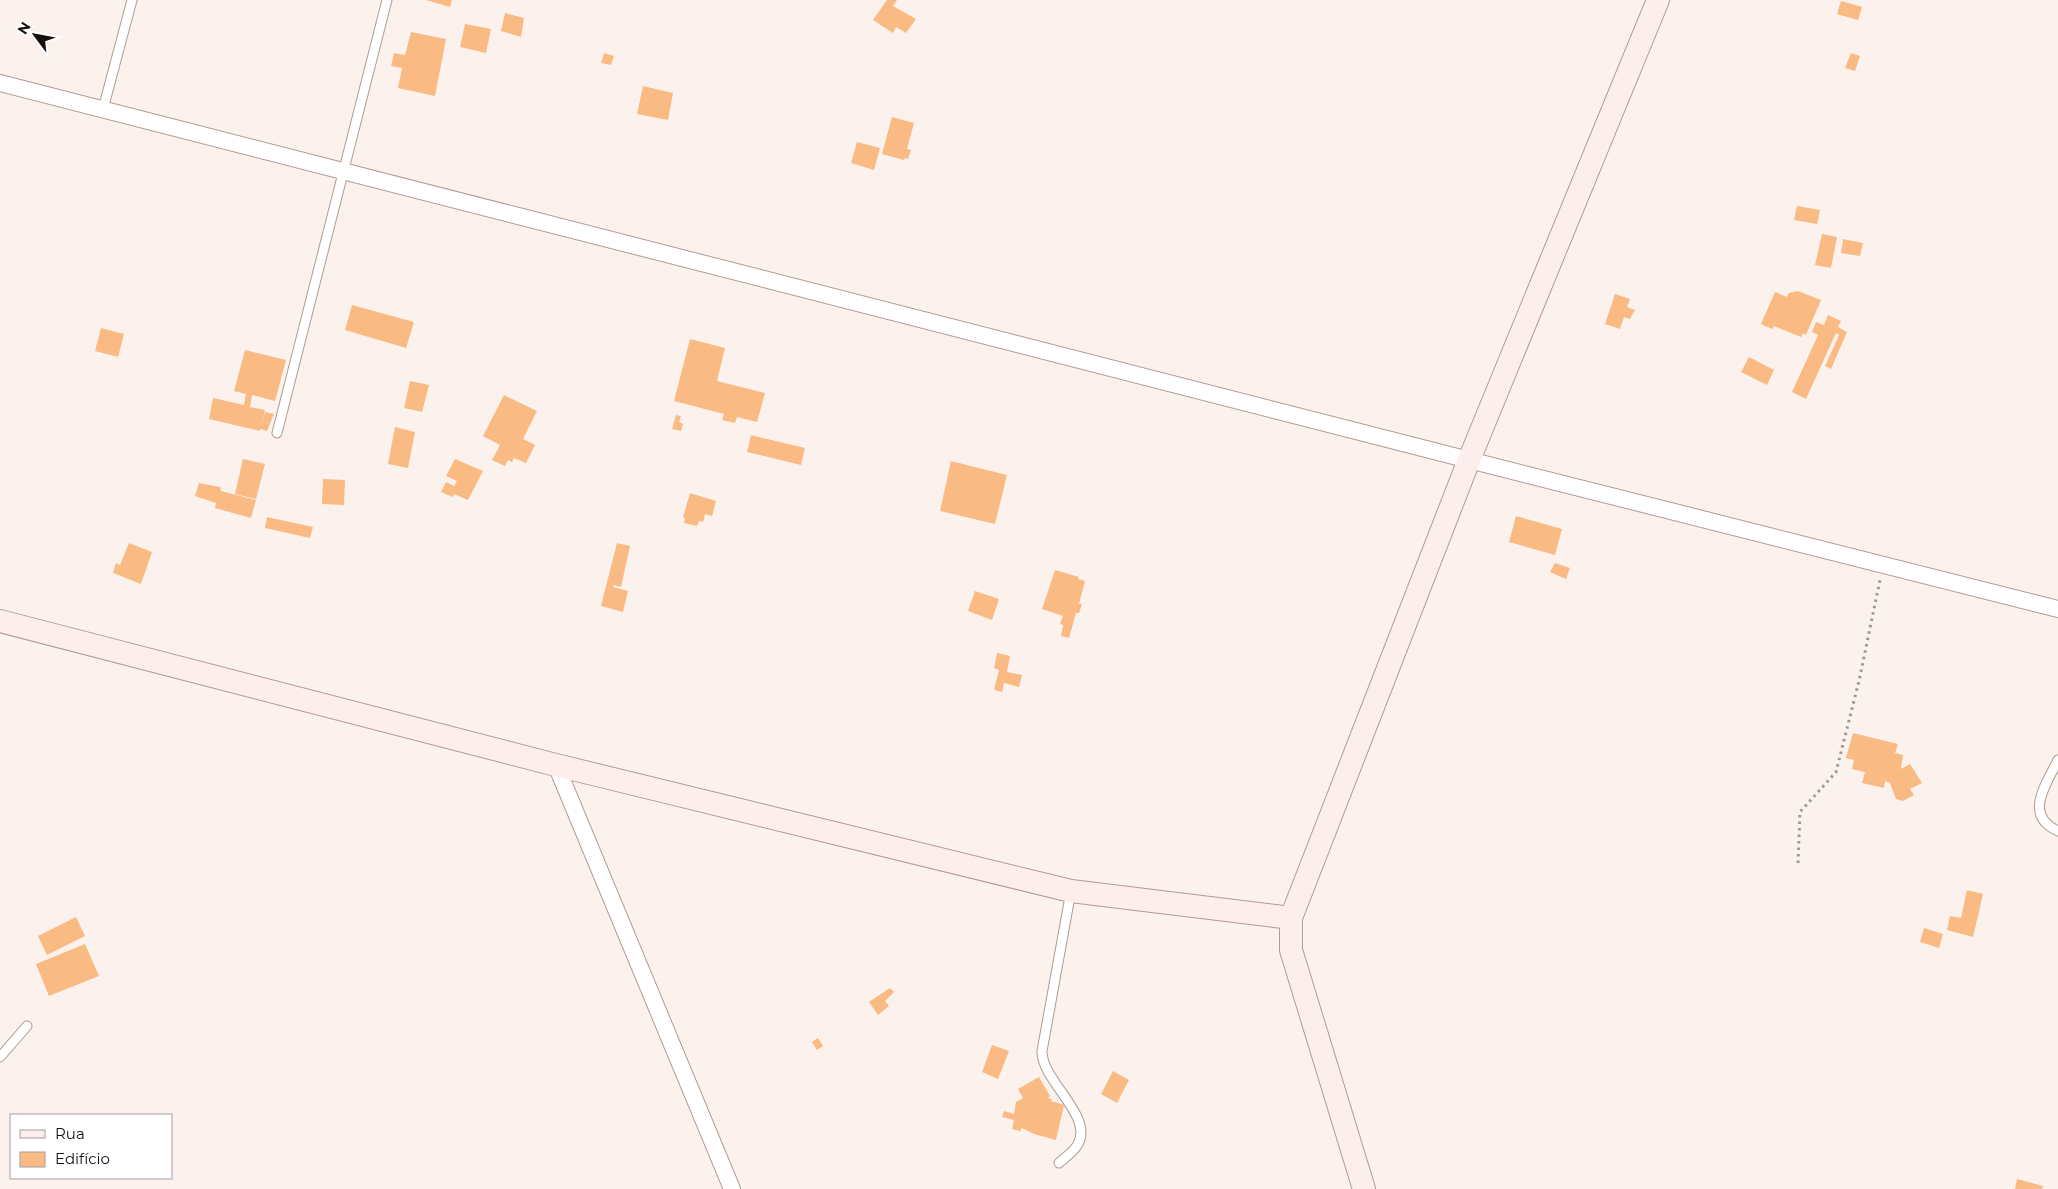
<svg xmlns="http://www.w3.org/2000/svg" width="2058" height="1189" font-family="Montserrat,sans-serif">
<rect width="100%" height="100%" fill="#fbf2ee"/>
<path fill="#faba83" d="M426 0H452L450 7Z
M887 0H897L893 6 916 19 906 33 896 27 893 33 873 20Z
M1841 1 1862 7 1858 20 1837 14Z
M505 13 524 18 521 37 501 31Z
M465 24 491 29 486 53 460 47Z
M411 32 446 39 435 96 398 88 402 68 391 66 394 53 405 55Z
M604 53 614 56 611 65 601 63Z
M1851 53 1860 56 1855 71 1845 68Z
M643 86 673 93 668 120 637 114Z
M892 117 914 123 907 149 911 150 908 159 905 158 904 160 882 154Z
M857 142 880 148 874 170 851 163Z
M1797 206 1820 210 1817 224 1794 220Z
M1822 234 1837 237 1831 268 1815 265Z
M1843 239 1863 243 1860 256 1841 253Z
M1798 291 1821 300 1806 335 1803 333 1801 337 1774 326 1772 329 1761 324 1775 292 1787 297 1789 293Z
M1615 294 1630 299 1627 307 1635 310 1630 319 1624 317 1620 329 1605 324Z
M352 305 414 322 406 348 345 330Z
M1828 315 1841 321 1838 327 1847 332 1831 369 1825 366 1839 335 1836 333 1806 399 1792 392 1818 335 1812 332 1816 322 1824 325Z
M101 328 124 334 118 357 95 351Z
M690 339 725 348 717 381 765 393 757 422 737 417 735 423 722 420 724 414 674 401Z
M245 350 286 360 275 401 252 395 250 407 265 410 261 427 265 412 274 414 267 431 260 429V431L209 419 213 398 244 405 246 394 234 391Z
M1749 357 1774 370 1767 385 1741 372Z
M410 381 429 385 422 412 404 408Z
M504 395 537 411 523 439 535 445 526 463 514 458 512 462 508 460 505 466 492 460 500 445 483 436Z
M676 415 681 416 679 422 683 424 681 431 672 429Z
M395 427 415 432 408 468 388 464Z
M751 435 805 448 801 465 747 452Z
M243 459 265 464 256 499 235 494Z
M455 459 483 471 468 500 454 494 453 497 441 492 446 482 454 486 457 481 446 476Z
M951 461 1007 475 995 524 940 511Z
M323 479 345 480 344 505 322 504Z
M199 483 220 487 221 491 256 500 251 518 215 508 216 503 195 496Z
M690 493 716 501 712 516 705 514 703 522 699 521 697 526 684 523 685 518 683 517Z
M1516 516 1562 529 1555 555 1509 542Z
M267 517 313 527 310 538 265 528Z
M129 543 152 552 141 584 113 573 116 563 120 565Z
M617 543 630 546 621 587 613 585V587L628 591 623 612 601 606Z
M1555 563 1570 568 1566 579 1550 572Z
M1055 570 1079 577 1078 579 1085 581 1079 604H1082L1079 613H1076L1069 638 1061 636 1063 625 1060 624 1063 616 1042 609Z
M975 591 999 599 992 620 968 611Z
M997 653 1010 656 1007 672 1022 675 1019 687 1004 683 1002 692 994 690 999 670 994 668Z
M1853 733 1898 744 1895 753 1903 755 1901 769 1910 764 1922 783 1910 789 1914 795 1903 801 1896 799 1890 783 1885 781 1884 788 1862 783 1865 772 1852 769 1854 760 1846 758Z
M1967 890 1983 894 1973 937 1947 930 1950 916 1961 918Z
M76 917 85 936 47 955 38 936Z
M1924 928 1943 934 1939 948 1920 942Z
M85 944 99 976 49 996 36 964Z
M890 988 894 992 885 1001 889 1006 878 1015 869 1002Z
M818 1038 823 1046 817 1050 812 1042Z
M992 1045 1009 1051 998 1079 982 1072Z
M1113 1071 1129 1080 1117 1103 1101 1094Z
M1039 1077 1050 1096 1048 1098 1052 1099 1051 1101 1064 1105 1056 1140 1034 1134 1022 1128 1020 1131 1012 1129 1014 1120 1002 1117 1004 1111 1014 1114 1016 1102 1023 1098 1018 1089Z
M2017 1179 2043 1186 2042 1189H2015Z"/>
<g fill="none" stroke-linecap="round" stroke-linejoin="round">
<g stroke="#b19b92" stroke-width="11">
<path id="lane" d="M103 109 132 0
M277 433 387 0
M2058 760C2046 785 2023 815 2058 831
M0 1057 27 1026
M1059 1163C1065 1157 1074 1152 1078 1144 1094 1116 1041 1080 1042 1051L1071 891"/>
</g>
<g stroke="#b19b92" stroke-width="18">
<path id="street" d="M0 83 1469 460 2058 609
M556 765 732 1189"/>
</g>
<g stroke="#b19b92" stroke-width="24">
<path id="secondary" d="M0 621 556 765 1071 891 1291 918
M1364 1189 1291 950V918L1469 460 1658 0"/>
</g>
<path stroke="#9f9793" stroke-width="3" stroke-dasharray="2.5 4" stroke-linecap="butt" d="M1798 863 1800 812 1836 772 1859 681 1880 580"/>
<use href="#lane" stroke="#fff" stroke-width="9"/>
<use href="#street" stroke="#fff" stroke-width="16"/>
<use href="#secondary" stroke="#fceeed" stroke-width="22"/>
</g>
<rect x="10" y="1114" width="162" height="65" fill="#ffffff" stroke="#a29f9e"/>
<rect x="20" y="1130" width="25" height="8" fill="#fceeed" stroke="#a29f9e"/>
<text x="55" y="1139" font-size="15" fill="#170f0c">Rua</text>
<rect x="20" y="1152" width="25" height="15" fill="#faba83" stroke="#a29f9e"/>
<text x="55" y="1164" font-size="15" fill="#170f0c">Edifício</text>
<g transform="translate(35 35) rotate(302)" stroke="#ffffff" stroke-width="4" paint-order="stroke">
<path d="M0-4L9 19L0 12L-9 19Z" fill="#170f0c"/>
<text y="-8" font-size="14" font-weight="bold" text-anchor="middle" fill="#170f0c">N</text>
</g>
</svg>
